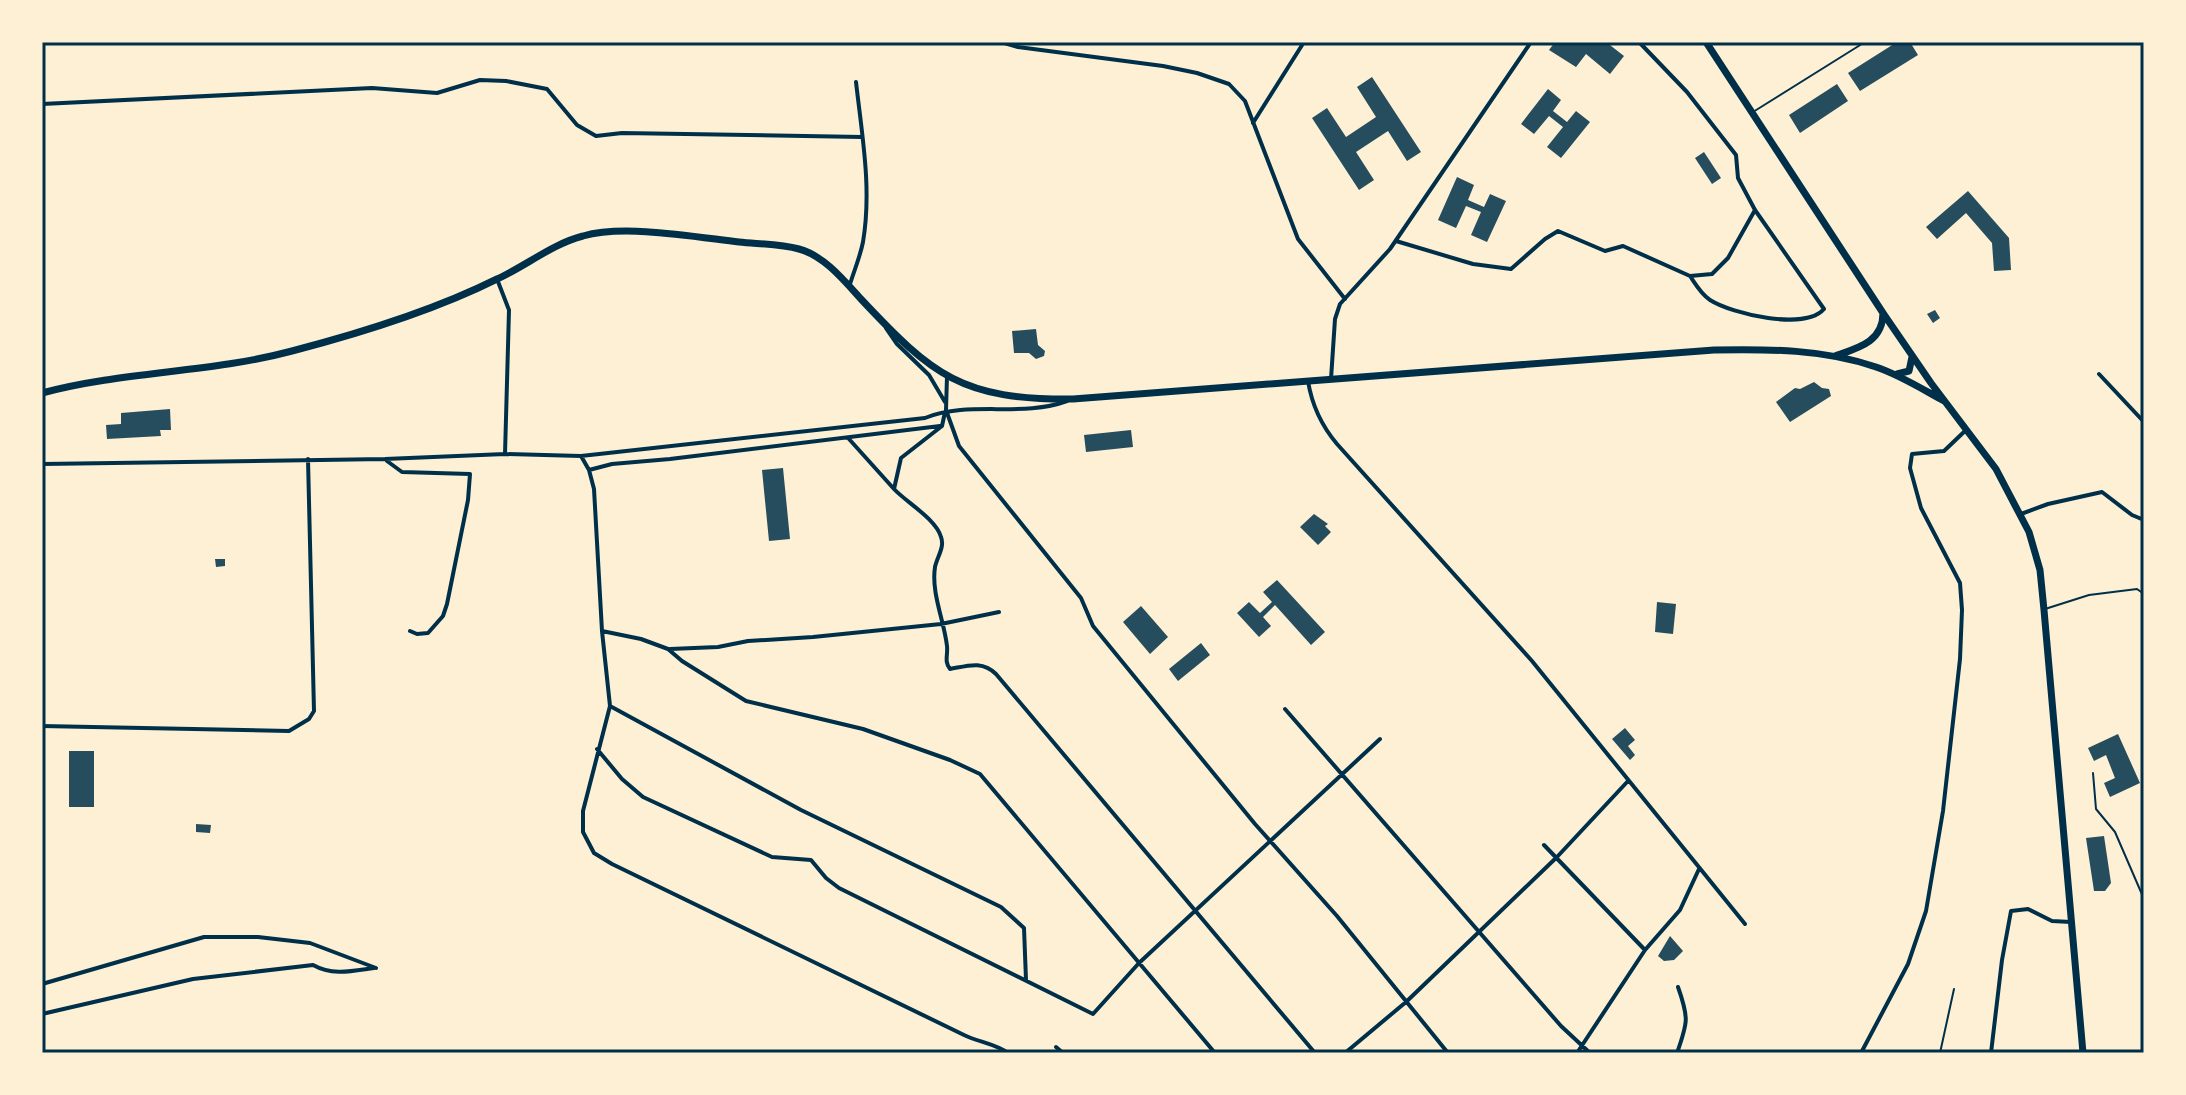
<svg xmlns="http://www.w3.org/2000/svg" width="2186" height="1095" font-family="Bitter,serif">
<rect width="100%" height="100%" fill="#fdf0d5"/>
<path fill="#264d5e" d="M1555 42H1606L1624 56 1610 74 1586 54 1576 67 1549 50Z
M1897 42H1910L1918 55 1860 91 1848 73Z
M1372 77 1421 152 1407 161 1388 131 1356 152 1374 180 1359 190 1312 118 1327 108 1346 137 1376 117 1357 87Z
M1837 84 1848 101 1800 133 1789 115Z
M1548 89 1561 100 1553 111 1567 122 1576 111 1590 122 1561 158 1547 147 1563 127 1549 116 1534 134 1521 124Z
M1704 152 1721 178 1712 184 1695 158Z
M1457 177 1474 185 1468 200 1484 207 1490 194 1506 201 1487 242 1471 235 1481 212 1466 206 1456 228 1438 220Z
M1968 191 2009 238 2011 270 1994 271 1992 243 1966 213 1937 239 1926 227Z
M1935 310 1940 318 1933 323 1927 314Z
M1036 329 1038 345 1045 351 1044 356 1036 359 1029 353H1014L1012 331Z
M1814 382 1822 388 1829 389 1831 396 1790 422 1776 402 1795 388 1800 389Z
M170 409 171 430H160L161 436 107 439 106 425 121 424V413Z
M1131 430 1133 447 1086 452 1084 435Z
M783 468 790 539 769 541 762 470Z
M1314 514 1328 524 1325 526 1331 532 1318 545 1300 527Z
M215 559H225V566L216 567Z
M1277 580 1325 632 1311 645 1275 605 1263 617 1271 626 1259 637 1237 613 1249 602 1260 613 1272 602 1263 592Z
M1657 602 1676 604 1673 634 1655 632Z
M1141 606 1168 637 1150 654 1123 622Z
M1201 643 1210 655 1178 681 1169 669Z
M1625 728 1635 740 1628 746 1635 755 1630 760 1612 739Z
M2118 734 2140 783 2110 797 2104 783 2115 778 2106 755 2094 761 2088 748Z
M69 751H94V807H69Z
M196 824 211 825 210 833 196 832Z
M2104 836 2111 883 2105 891H2094L2086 838Z
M1670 936 1683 951 1674 960 1664 961 1658 956Z"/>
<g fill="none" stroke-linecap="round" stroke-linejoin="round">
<path stroke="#003049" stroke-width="2" d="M1753 112 1865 42
M2045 609 2089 595 2137 589 2144 594
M2093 773 2096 809 2115 832 2144 899
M1940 1053 1954 989"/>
<path stroke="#003049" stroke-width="4" d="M1001 42 1018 47 1163 66 1197 73 1229 84 1245 101 1298 239 1345 299
M1639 42 1687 92 1736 155 1738 178 1755 210 1824 309C1805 331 1732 314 1710 300 1701 294 1696 285 1690 276
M42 104 372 88 437 93 480 80 506 81 547 89 577 125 596 136 622 133 862 137
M1253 123 1304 42
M1396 241 1473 264 1511 269 1545 239 1558 231 1605 251 1623 246 1690 276 1712 274 1728 258 1755 210
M497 279 509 310 505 454
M850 284C854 271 860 257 863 242 872 189 862 135 856 82
M886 328 897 344 929 375 945 402
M2099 374 2144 422
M947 376 946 410 959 446 1081 598 1093 626 1255 824 1337 916 1448 1053
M1331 379 1335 319 1340 304 1390 249 1531 42
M1308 381C1312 406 1321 425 1337 444L1532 661 1745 924
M945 412 942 426 901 458 894 489C906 502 936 519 941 537 945 547 937 557 935 567 931 593 944 620 947 646 948 656 944 661 950 669 967 666 982 660 996 674L1315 1053
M849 439 894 489
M581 456 589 470 594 489 602 631 610 706 583 811V832L594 853 612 864 964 1035C978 1042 996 1044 1008 1053
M387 461 402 472 470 474 468 500 447 604 443 616 428 633 417 634 410 631
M42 464 385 459 505 454 581 456 925 418C970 400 1021 418 1067 401
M589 470 612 464 670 459 940 426
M2021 514 2048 504 2102 492 2132 515 2144 520
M602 631 641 639 668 649 682 661 746 701 863 729 950 760 980 774 1215 1053
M670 649 718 647 748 641 813 637 941 624 999 612
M610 706 801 810 1001 907 1024 928 1026 980
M1285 709 1561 1026 1590 1053
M42 726 289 731 309 719 314 711 308 459
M597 749 622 779 643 797 772 857 811 860 826 878 839 888 1093 1014 1139 963 1380 739
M1544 845 1645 950
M42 984 204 937H258L310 943 376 968
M42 1014 193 979 313 965C333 976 352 971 374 968
M1056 1047 1063 1053
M1345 1053 1406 1002 1557 857 1628 781
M1577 1053 1645 950 1680 910 1699 869
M1677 1053C1688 1022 1689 1018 1678 987
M1861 1053 1908 964 1926 911 1943 811 1960 659 1962 610 1960 583 1921 508 1910 468 1912 454 1944 451 1966 430
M1991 1053 2002 960 2011 911 2028 909 2052 921 2071 922"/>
<path stroke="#003049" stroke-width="7" d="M1706 42 1883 313 1931 383 1996 469 2029 532 2040 570 2044 610 2083 1053
M1835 356C1858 348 1883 342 1883 313
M1897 374 1909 371 1912 357
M42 393C124 371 210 373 292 351 361 333 433 311 497 279 526 266 552 244 583 236 624 224 696 237 739 242 759 244 780 244 799 249 824 256 843 279 860 298 933 376 962 400 1073 399L1714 350C1769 349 1824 349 1876 367 1900 375 1922 389 1944 401"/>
</g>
<rect width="2186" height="1095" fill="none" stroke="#fdf0d5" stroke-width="88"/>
<rect x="44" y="44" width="2098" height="1007" fill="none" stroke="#003049" stroke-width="3"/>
</svg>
